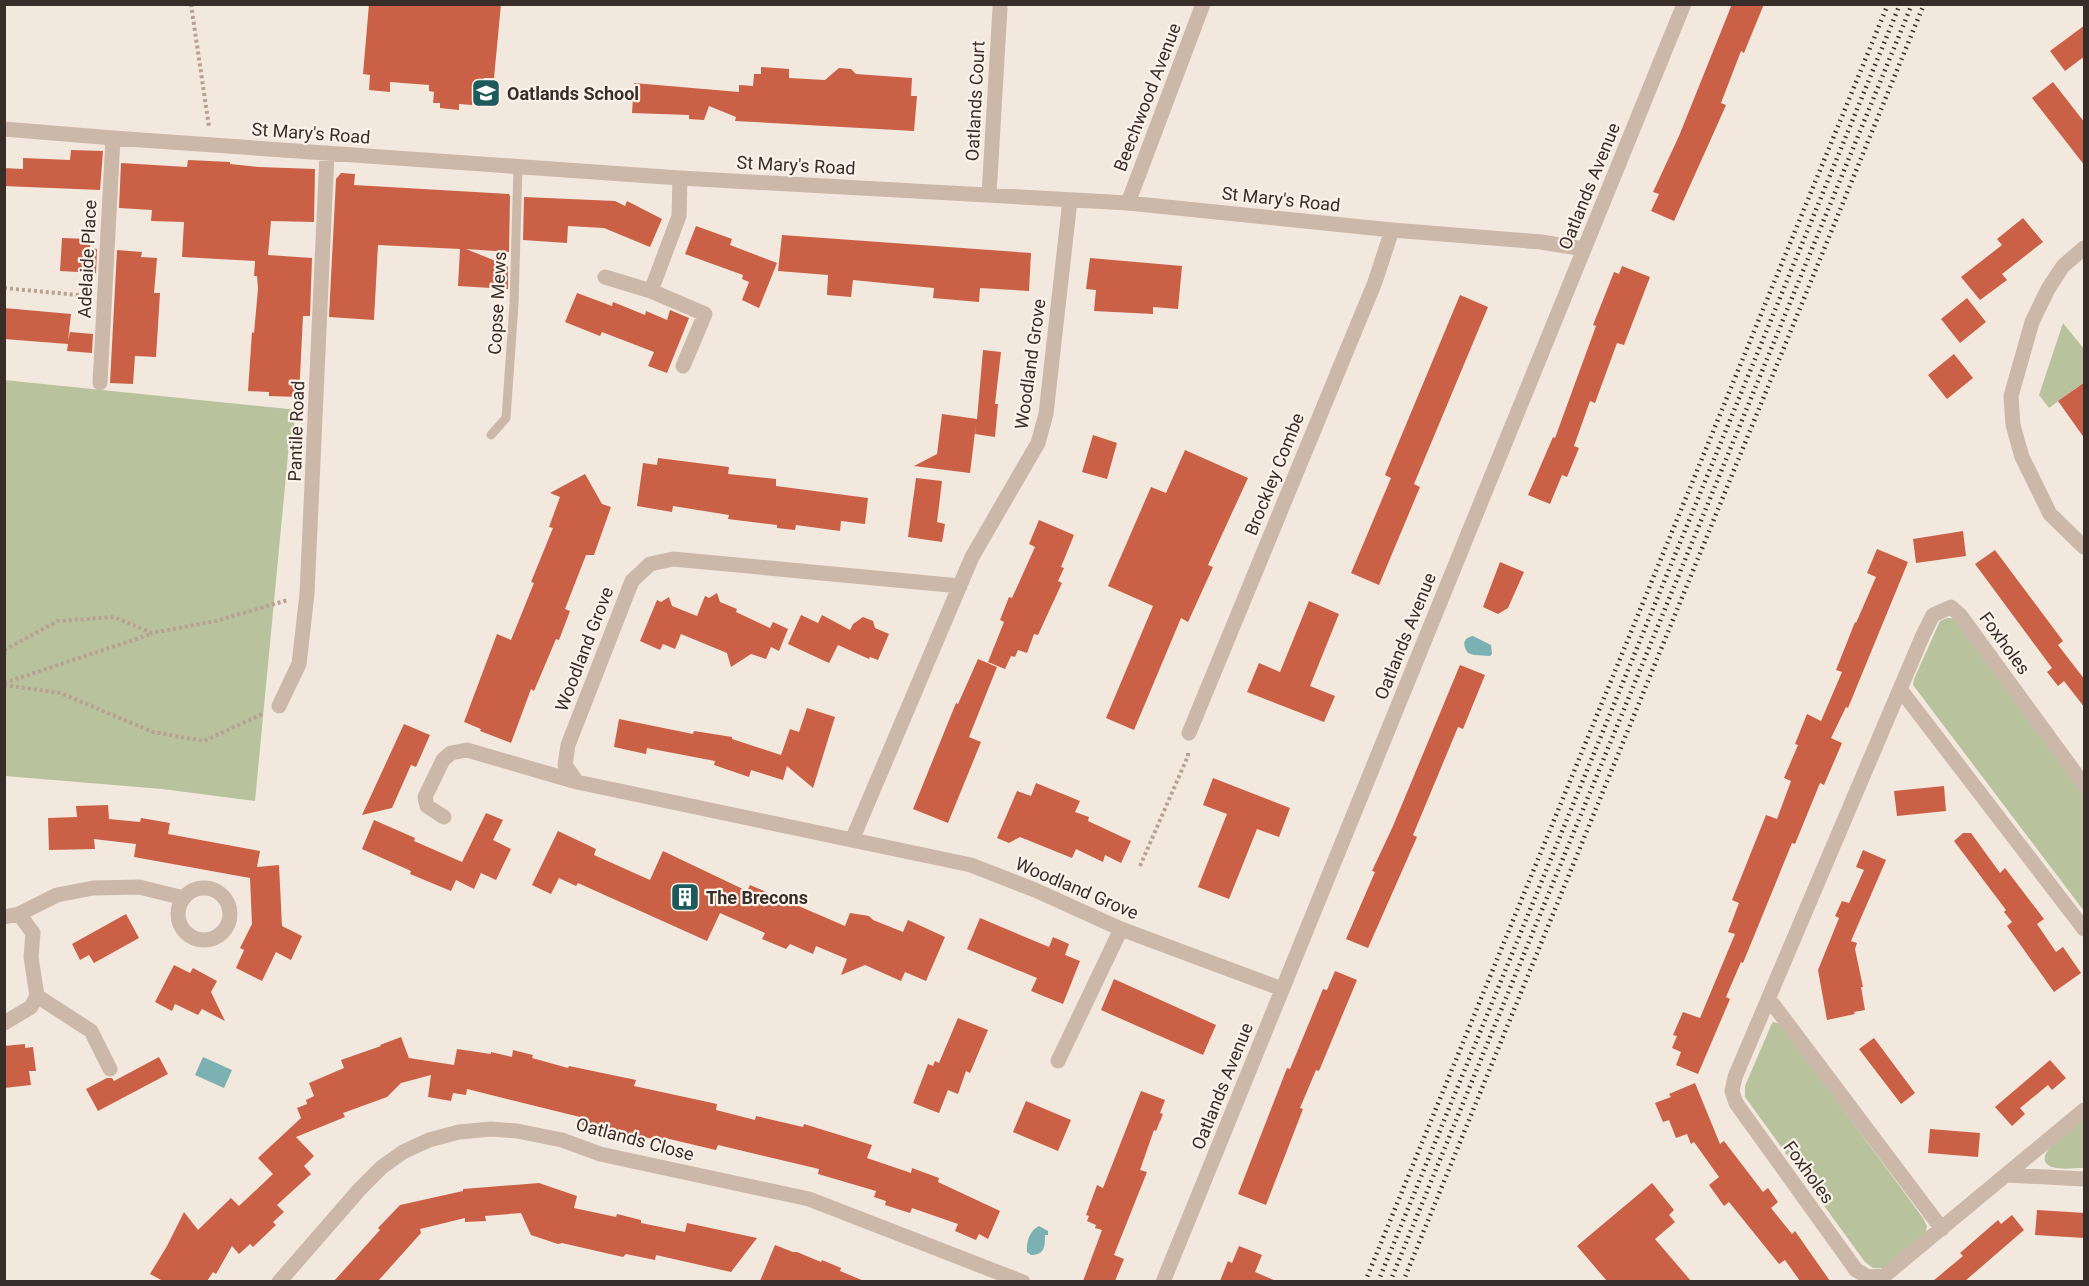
<svg xmlns="http://www.w3.org/2000/svg" width="2089" height="1286" font-family="Roboto,sans-serif">
<rect width="100%" height="100%" fill="#f3e8dd"/>
<path fill="#b8c39d" d="M2063 323 2084 349V394L2079 386 2049 408 2039 395Z
M4 380 298 410 289 444 255 801 162 789 5 776Z
M1947 618 1963 619 2084 779V911L1913 685 1914 679 1940 621Z
M1774 1022 1780 1024 1923 1218 1927 1226 1925 1235 1884 1268H1873L1865 1262 1745 1097V1086L1772 1023Z
M2084 1117V1168C2075 1168 2061 1170 2052 1167 2026 1158 2077 1124 2084 1117Z"/>
<path fill="#7bb1b2" d="M1473 636 1491 645 1492 654 1490 656 1474 655 1468 653C1462 645 1463 638 1473 636Z
M203 1057 232 1070 224 1088 195 1075Z
M1039 1226 1048 1231V1235H1045C1045 1246 1045 1255 1031 1255L1027 1252C1026 1242 1030 1230 1039 1226Z"/>
<path fill="#ca6045" d="M369 4H501L494 78H484L483 88 474 87 472 105 459 104V110L440 108V103H433L434 92 429 91V85L390 82V92L369 90 370 75 363 74Z
M1732 4H1764L1744 53 1741 51 1721 103 1726 105 1719 121 1674 221 1651 211 1659 194 1653 192 1679 136Z
M2085 25V56L2065 71 2050 51Z
M761 67 789 69V78L825 80 839 68 851 69 856 74 912 78 911 96H917L914 131 735 121 736 117 709 106 704 120 689 119V115L632 113 634 83 739 92V85L753 86 754 74H761Z
M2053 82 2085 123V166L2032 98Z
M71 150 103 151 100 190 4 186V168L23 169V158L70 160Z
M188 160 230 162V164L259 167 315 169 314 222 271 221 268 255 312 258 310 316H303L299 397 269 396V392L248 391 252 332 254 333 258 289 257 276H254L255 261 182 257 184 222 151 221 152 210 119 208 121 163 187 167Z
M341 173 355 174 354 185 509 194 510 196 509 252 466 249 508 266V289L458 286 460 249 378 245 374 320 329 317 336 179Z
M524 197 615 201 625 206 627 201 662 219 650 247 604 228 568 226 567 243 523 240Z
M2023 218 2043 242 2002 274 2007 280 1980 300 1961 277 2002 245 1997 239Z
M696 226 732 239 730 245 777 263 759 308 742 300 749 282 742 279 743 275 685 254Z
M782 235 1031 253 1029 291 980 288 979 302 933 298 934 288 853 280 851 297 827 295 828 275 778 271Z
M62 238 90 239V248L97 249 96 273 60 271Z
M117 250 142 252 141 257 157 258 154 293H160L156 357 135 356 133 384 110 383Z
M1090 258 1182 266 1178 309 1153 307V314L1094 311 1096 290 1086 289Z
M1622 266 1650 277 1624 345 1617 343 1595 403 1590 401 1574 446 1579 448 1567 477 1562 475 1550 504 1528 495 1553 437 1555 438 1596 326 1593 325 1614 272 1619 274Z
M577 293 612 306 613 302 645 315 646 311 667 320 670 310 689 318 667 373 648 366 654 352 602 332 600 336 565 322Z
M1460 295 1488 307 1414 484 1420 487 1379 585 1351 573 1391 478 1385 475Z
M1967 298 1986 322 1960 343 1941 319Z
M4 308 71 314 68 341 70 332 93 334 92 353 67 351 68 344 4 339Z
M983 350 1001 352 995 404H998L995 437 975 434 976 424 970 473 914 466 937 454 942 414 977 419Z
M1954 354 1973 378 1947 399 1928 375Z
M2085 382V439L2058 401Z
M1093 435 1117 443 1107 479 1082 472Z
M1185 450 1248 478 1208 565 1213 567 1188 622 1181 618 1134 730 1106 718 1153 606 1108 586 1151 487 1166 493Z
M658 458 729 467 728 474 776 479V486L868 498 865 524 841 521 840 531 796 525 795 530 777 528V525L728 519 729 515 673 506 672 512 637 506 643 463 657 465Z
M585 474 602 504 611 507 594 555H586L565 609 570 611 559 640 556 639 534 691 531 689 511 743 480 731 481 729 464 722 497 634 511 640 534 583 531 582 553 528 549 527 560 497 550 493Z
M916 478 942 481 937 522 945 524 942 542 908 537Z
M1039 520 1074 535 1061 567 1064 568 1058 581 1062 583 1038 635 1034 634 1027 653 1018 650 1015 657 1011 656 1005 669 988 662 1004 622 1000 620 1009 597 1012 598 1035 547 1029 544Z
M1963 531 1966 556 1916 563 1913 539Z
M1877 549 1908 562 1848 708 1846 707 1831 738 1842 743 1824 785 1820 783 1795 844 1792 843 1743 963 1741 962 1726 997 1730 999 1698 1074 1676 1065 1681 1052 1672 1048 1677 1036 1673 1035 1683 1012 1700 1018 1735 934 1728 932 1739 903 1732 900 1766 815 1777 819 1791 781 1784 778 1798 745 1795 744 1807 714 1821 721 1842 672 1836 670 1855 622 1856 623 1876 577 1867 573Z
M1995 550 2063 641 2058 645 2085 680V708L2064 681 2058 686 2047 672 2052 668 1975 564Z
M1500 562 1524 572 1508 608 1498 614 1483 607Z
M717 593 720 602 737 609 736 612 770 628 773 622 788 629 779 651 771 647 766 659 751 654 731 667 727 653 681 634 675 649 663 644 660 650 640 641 657 600 661 602 669 597 672 606 697 616 705 596 709 598Z
M1309 601 1339 614 1310 686 1335 696 1324 722 1247 692 1259 663 1280 672Z
M801 615 818 623 822 615 850 630 853 624 863 617 873 621 875 628 889 634 878 660 870 657 869 659 838 645 829 663 788 644Z
M978 659 997 667 969 737 981 742 948 823 913 809 956 703 958 704Z
M1460 665 1485 675 1463 729 1458 727 1413 835 1417 837 1368 948 1346 939 1375 872 1372 871 1393 826Z
M807 708 835 717 813 788 787 766 783 780 751 770 749 777 714 765 715 761 647 748 646 754 614 747 619 719 693 734 694 731 732 737V739L781 755 790 729 799 732Z
M404 724 430 735 416 767 411 765 392 808 362 815Z
M1213 778 1290 808 1279 837 1257 829 1229 899 1198 887 1227 814 1203 805Z
M1036 783 1080 801 1075 812 1089 817 1088 821 1131 841 1121 863 1105 855 1103 862 1076 849 1072 858 1020 837 1009 843 997 838 1017 791 1031 796Z
M1944 786 1946 811 1897 816 1894 791Z
M108 805 109 819 140 822 141 818 170 823 168 834 260 851 257 867 279 865 282 926 302 936 291 960 276 952 262 981 236 968 244 950 240 948 252 924 250 878 134 857 136 844 94 839 95 849 49 850 48 818 77 817 76 806Z
M486 813 503 820 493 840 511 849 496 880 481 873 474 889 456 880 451 891 410 874 411 871 362 849 374 820 415 838 414 841 462 862Z
M558 831 596 849 594 855 650 880 663 851 747 891 750 885 845 926 850 913 869 916 873 920 903 932 908 920 945 937 926 981 905 972 901 981 865 965 841 975 847 959 816 946 813 954 790 944 786 949 762 939 765 933 720 913 707 941 578 883 576 886 559 878 551 894 532 885Z
M1963 833H1971L2000 873 2005 868 2044 919 2037 924 2056 952 2063 947 2081 973 2054 992 2007 926 2012 922 2004 912 2006 910 1954 841Z
M1863 850 1886 860 1851 941 1857 943 1855 949 1863 987H1861L1865 1010 1854 1012 1855 1014 1827 1020 1818 970 1839 918 1835 916 1842 901 1849 903 1864 870 1856 867Z
M126 914 139 938 94 963 89 955 80 960 72 944Z
M980 918 1049 947 1053 937 1069 944 1065 955 1080 961 1063 1004 1031 991 1037 978 967 949Z
M174 965 190 973 193 968 217 981 211 992 225 1021 202 1009 198 1015 175 1004 172 1011 155 1002Z
M1335 971 1357 980 1319 1071 1316 1070 1300 1108 1303 1109 1266 1205 1238 1194 1287 1068 1290 1069 1323 989 1327 990Z
M1114 979 1216 1025 1203 1055 1101 1010Z
M958 1018 988 1030 970 1073 966 1071 958 1094 948 1090 939 1113 913 1103 928 1064 933 1066 935 1061 939 1063Z
M401 1037 409 1058 454 1065 457 1049 491 1054V1052L512 1057 513 1050 533 1055 532 1058 568 1068 569 1066 636 1080 634 1086 717 1104 716 1110 755 1120 756 1116 803 1127 804 1124 872 1145 867 1158 911 1173 912 1168 939 1178 938 1182 1000 1211 988 1239 979 1234 976 1240 955 1231 958 1224 912 1208 910 1213 885 1205 886 1201 874 1197 876 1191 818 1174 819 1169 718 1145 716 1150 665 1138 664 1141 582 1125 584 1118 467 1089 466 1095 453 1093 451 1101 428 1097 431 1075 401 1083 387 1097 343 1113 345 1117 296 1137 314 1156 304 1166 311 1174 277 1205 284 1212 273 1222 276 1225 253 1247 250 1244 239 1254 232 1246 216 1274 213 1272 207 1281H163L150 1274 167 1246 184 1212 198 1230 231 1198 239 1206 273 1174 258 1158 301 1118 297 1108 307 1104 306 1100 314 1096 309 1083 344 1068 341 1060 381 1046 380 1045Z
M1874 1038 1915 1093 1901 1104 1859 1049Z
M25 1044V1048L33 1047 36 1071H29L31 1085 4 1088V1046Z
M159 1057 168 1074 98 1111 86 1089 107 1078H112L114 1081Z
M2050 1060 2066 1078 2052 1090 2048 1085 2020 1108 2025 1114 2012 1126 1995 1107Z
M1695 1083 1720 1144 1724 1141 1763 1192 1768 1188 1778 1202 1771 1208 1792 1234 1795 1231 1830 1281H1800L1785 1260 1779 1264 1729 1202 1724 1206 1709 1185 1719 1177 1694 1142 1691 1144 1687 1134 1676 1138 1669 1120 1663 1122 1655 1103 1671 1097 1669 1094Z
M1141 1091 1165 1100 1160 1113 1163 1114 1156 1131 1154 1130 1140 1170 1147 1172 1114 1255 1124 1259 1115 1281H1083L1102 1230 1095 1228 1096 1225 1087 1221 1089 1216 1086 1215 1097 1185 1103 1188Z
M1026 1101 1071 1120 1058 1151 1013 1132Z
M1930 1129 1980 1133 1978 1157 1928 1153Z
M539 1183 577 1196 574 1208 616 1217 617 1214 641 1220V1223L685 1232 687 1223 757 1238 731 1272 656 1255 655 1260 626 1254 623 1257 562 1243 558 1244 531 1235 521 1213 485 1216 486 1221 465 1222V1218L420 1229 421 1233 378 1281H334L380 1230 378 1228 400 1205 463 1191V1189Z
M1652 1183 1674 1210 1669 1215 1675 1222 1655 1239 1691 1281H1607L1577 1246Z
M2037 1210 2085 1213V1238L2035 1235Z
M2012 1215 2024 1230 1965 1281H1933L1963 1256 1960 1253 1998 1220 2001 1224Z
M775 1245 793 1252H797L821 1262 822 1260 841 1268 840 1271 864 1281H760Z
M1239 1246 1262 1255 1255 1272 1276 1281H1220L1228 1261 1232 1263Z"/>
<g fill="none" stroke-linecap="round" stroke-linejoin="round">
<path stroke="#b8a193" stroke-width="4" stroke-dasharray="3 3" stroke-linecap="butt" d="M191 4 209 127
M4 288 89 296
M4 650 58 621 114 617 152 633 216 621 288 600
M4 683 151 634
M4 685 60 693 153 732 204 741 262 714
M1140 866 1188 756V751"/>
<path stroke="#ccb8a9" stroke-width="9" d="M491 435 506 418 514 304 518 167"/>
<path stroke="#ccb8a9" stroke-width="15" d="M4 129 113 138 680 178 1128 203 1392 230 1541 242 1584 249
M989 195 1000 8
M1128 203 1203 4
M2084 248 2063 266 2048 289 2032 322 2011 396 2013 425 2022 457 2050 514 2084 547
M605 277 651 291 705 314 683 366
M651 291 679 216 680 178
M100 383 113 138
M1900 689 2084 929
M279 706 299 664 307 594 327 153
M1189 733 1375 282 1392 230
M577 782 565 765 568 745 632 581 650 564 673 559 960 586
M2084 785 1960 615 1951 607 1933 615 1923 635 1900 689 1735 1077 1732 1091 1736 1103 1856 1270 1868 1277 1884 1276 2084 1110
M444 817 427 806 425 797 443 760 451 753 467 750 577 782 971 865 1035 890 1121 929 1282 989
M852 840 972 557 1038 443 1046 414 1070 200
M178 914a26 26 0 1 1 52 0a26 26 0 1 1-52 0Z
M19 914 57 895 93 888 139 887 184 898
M4 917 19 914 33 933 31 957 37 996
M1769 999 1942 1229
M4 1023 31 1007 37 996 91 1031 110 1069
M1058 1061 1121 929
M2006 1175 2084 1179
M279 1282 359 1190 382 1167 403 1152 429 1140 459 1132 491 1129 517 1131 562 1140 600 1154 809 1199 1023 1282
M1163 1282 1684 4"/>
<path stroke="#392d29" stroke-width="4.5" stroke-dasharray="1.5 4.5" stroke-linecap="butt" d="M1365 1282 1888 4
M1378 1282 1900 4
M1390 1282 1912 4
M1403 1282 1924 4"/>
</g>
<defs>
<g id="school-square" transform="scale(1.5)"><rect x="-9" y="-9" width="18" height="18" rx="4" fill="#1d5a5c" stroke="#fbf2ea"/><path d="M0-5L7-2L0 1L-7-2ZM-4 1L0 2.5L4 1V4Q0 6-4 4Z" fill="#fff"/></g>
<g id="building-square" transform="scale(1.5)"><rect x="-9" y="-9" width="18" height="18" rx="4" fill="#1d5a5c" stroke="#fbf2ea"/><path d="M-4-6H4V6H1V3H-1V6H-4ZM-2.5-4.3h1.7v1.8h-1.7ZM.8-4.3h1.7v1.8H.8ZM-2.5-1h1.7V.8h-1.7ZM.8-1h1.7V.8H.8Z" fill="#fff"/></g>
</defs>
<g fill-rule="evenodd">
<use href="#school-square" x="486" y="93"/>
<use href="#building-square" x="685" y="897"/>
</g>
<g text-anchor="middle" dominant-baseline="central" stroke-width="4.5" stroke-linejoin="round" paint-order="stroke">
<g font-size="18" font-weight="bold" fill="#392d29" stroke="#fbf2ea" text-anchor="start">
<text x="507" y="93">Oatlands School</text>
<text x="706" y="897">The Brecons</text>
</g>
<g font-size="18" fill="#392d29" stroke="#fbf2ea">
<text transform="translate(1147 97) rotate(-69)">Beechwood Avenue</text>
<text transform="translate(975 101) rotate(-87)">Oatlands Court</text>
<text transform="translate(311 133) rotate(4)">St Mary's Road</text>
<text transform="translate(796 165) rotate(3)">St Mary's Road</text>
<text transform="translate(1589 186) rotate(-68)">Oatlands Avenue</text>
<text transform="translate(1281 199) rotate(6)">St Mary's Road</text>
<text transform="translate(87 259) rotate(-87)">Adelaide Place</text>
<text transform="translate(497 303) rotate(-87)">Copse Mews</text>
<text transform="translate(1030 364) rotate(-82)">Woodland Grove</text>
<text transform="translate(296 431) rotate(-88)">Pantile Road</text>
<text transform="translate(1274 474) rotate(-68)">Brockley Combe</text>
<text transform="translate(1405 636) rotate(-68)">Oatlands Avenue</text>
<text transform="translate(2005 643) rotate(54)">Foxholes</text>
<text transform="translate(584 649) rotate(-69)">Woodland Grove</text>
<text transform="translate(1077 888) rotate(23)">Woodland Grove</text>
<text transform="translate(1222 1086) rotate(-68)">Oatlands Avenue</text>
<text transform="translate(635 1139) rotate(15)">Oatlands Close</text>
<text transform="translate(1809 1172) rotate(54)">Foxholes</text>
</g>
</g>
<rect width="2089" height="1286" fill="none" stroke="#392d29" stroke-width="12"/>
</svg>
